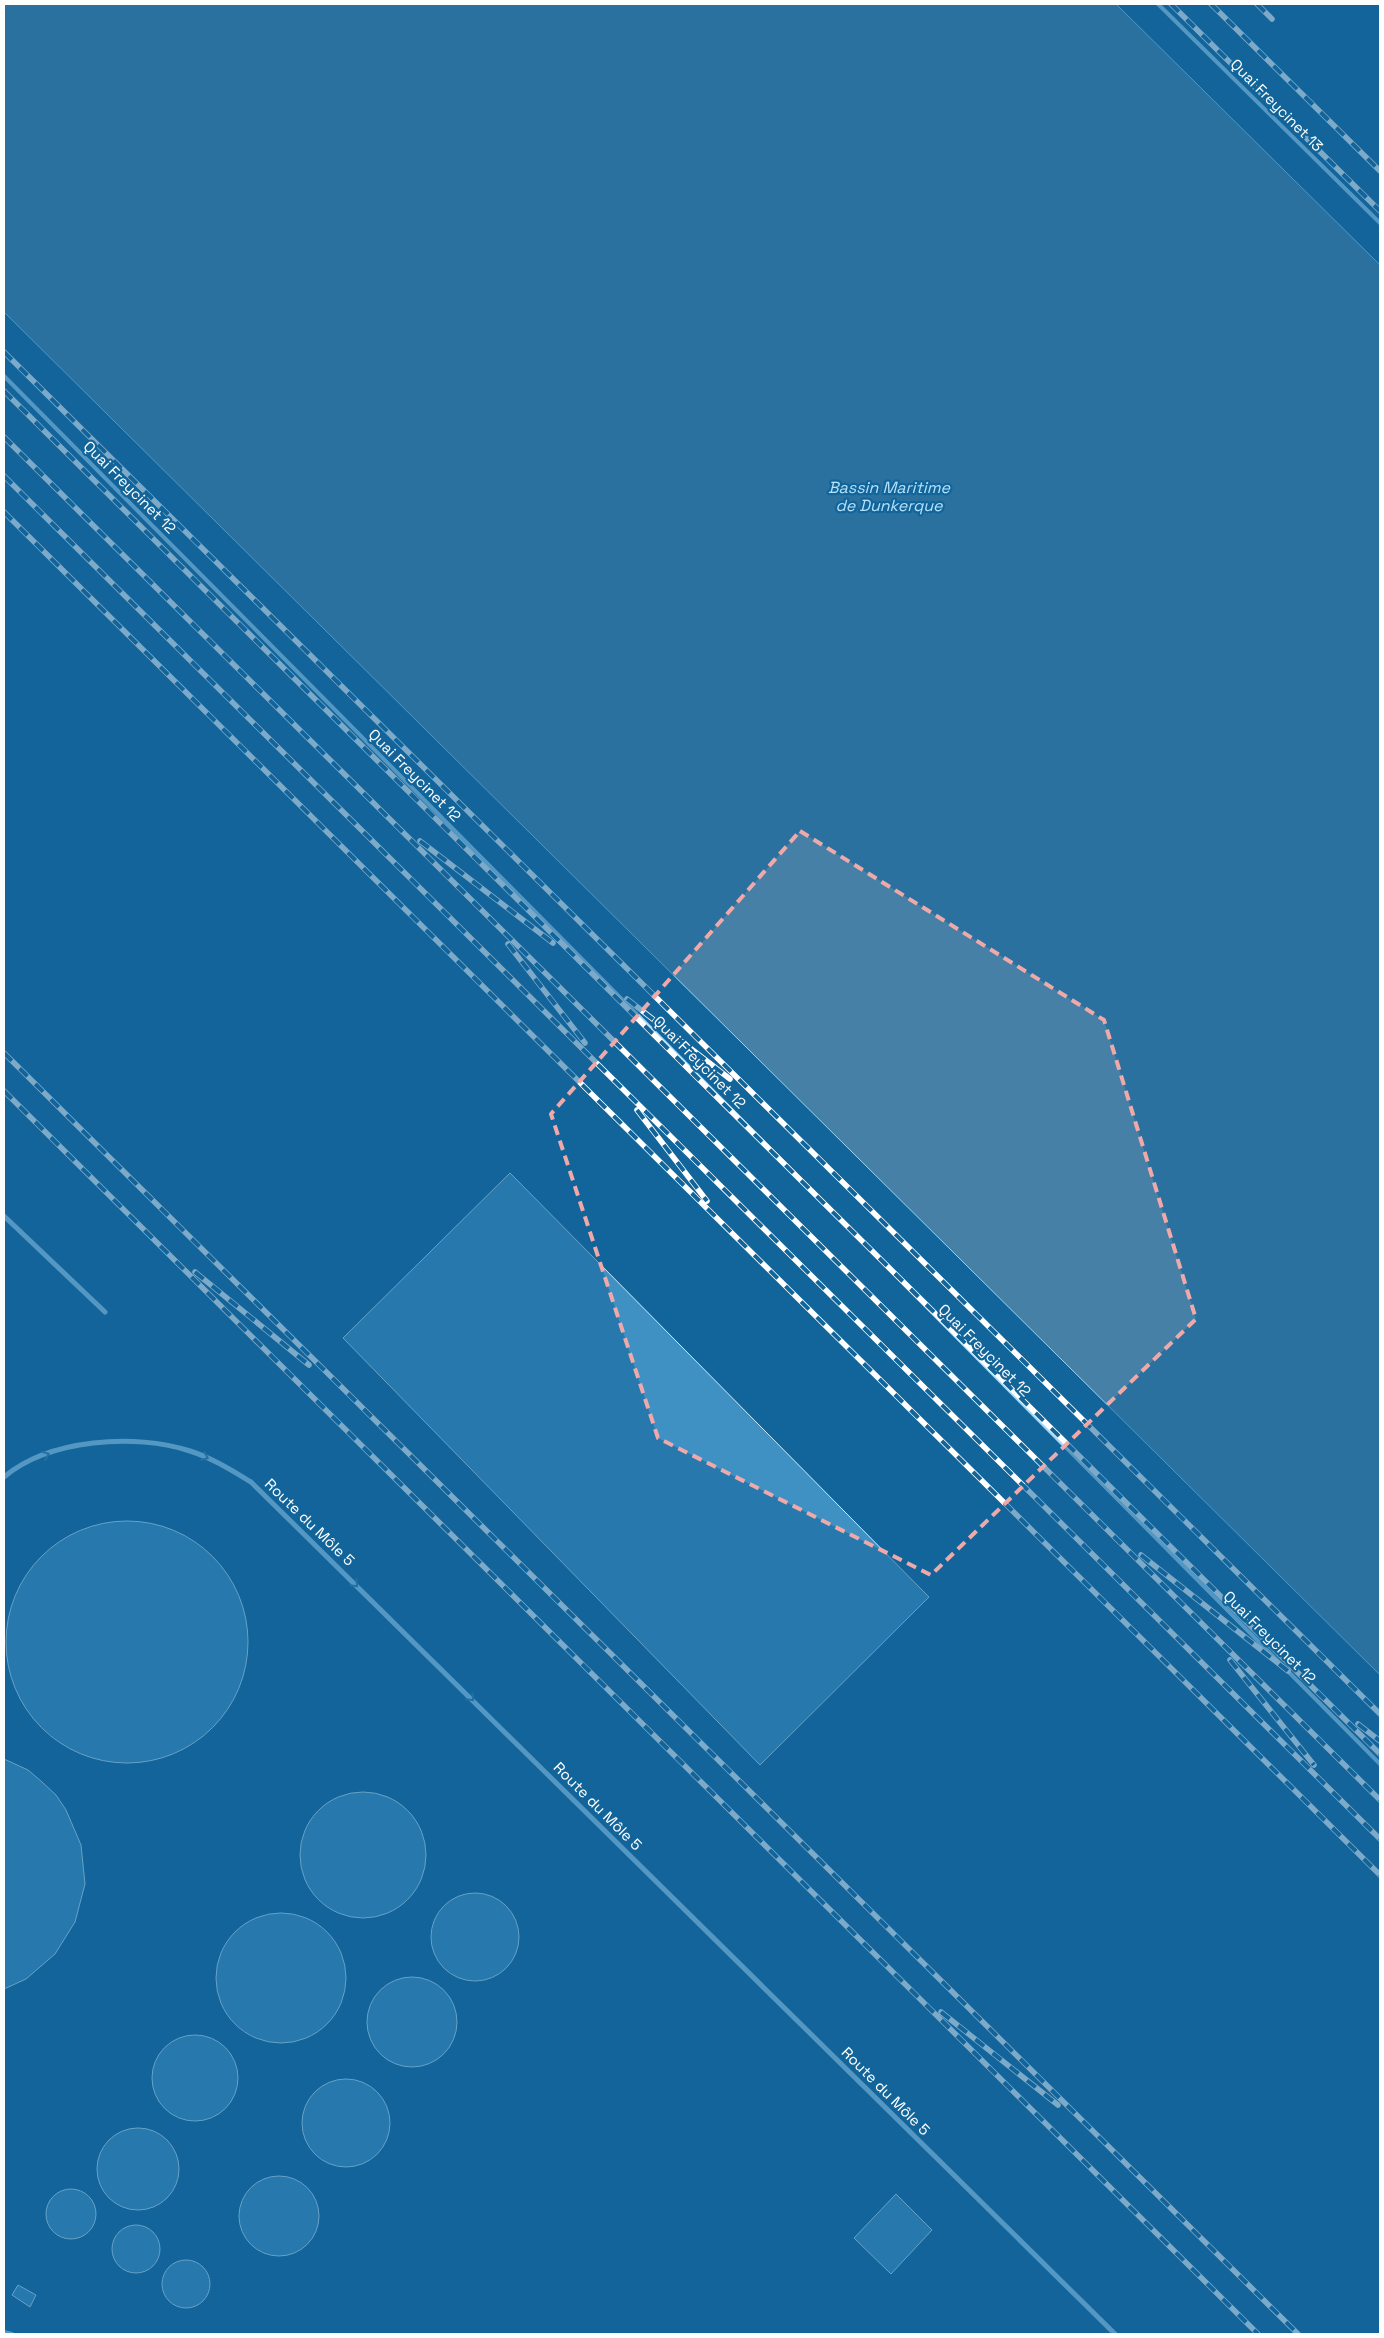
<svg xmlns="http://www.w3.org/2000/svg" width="1384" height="2338" font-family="'Space Grotesk',sans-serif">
<rect width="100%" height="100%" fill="#12659a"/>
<path fill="#4780a6" stroke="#97d4f7" d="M4 4H1116L1380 265V1675L4 312Z"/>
<path fill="#3f90c3" stroke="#cdebfd" d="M510 1173 929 1597 760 1765 343 1338Z
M6 1642a121 121 0 1 1 242 0a121 121 0 1 1-242 0Z
M4 1759 28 1770 42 1782 56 1795 66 1810 81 1845 85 1884 75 1922 55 1954 26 1979 4 1989Z
M300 1855a63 63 0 1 1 126 0a63 63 0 1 1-126 0Z
M431 1937a44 44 0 1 1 88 0a44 44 0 1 1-88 0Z
M216 1978a65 65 0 1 1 130 0a65 65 0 1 1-130 0Z
M367 2022a45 45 0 1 1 90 0a45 45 0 1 1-90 0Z
M152 2078a43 43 0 1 1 86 0a43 43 0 1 1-86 0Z
M302 2123a44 44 0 1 1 88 0a44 44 0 1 1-88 0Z
M97 2169a41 41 0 1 1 82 0a41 41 0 1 1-82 0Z
M239 2216a40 40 0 1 1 80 0a40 40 0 1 1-80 0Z
M46 2214a25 25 0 1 1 50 0a25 25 0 1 1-50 0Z
M896 2194 932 2230 891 2274 854 2238Z
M112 2249a24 24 0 1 1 48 0a24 24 0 1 1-48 0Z
M162 2284a24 24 0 1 1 48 0a24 24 0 1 1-48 0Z
M18 2285 36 2295 30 2307 12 2295Z"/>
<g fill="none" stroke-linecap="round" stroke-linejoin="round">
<path stroke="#a5d6f4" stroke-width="4" d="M1158 4 1380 223
M4 376 1380 1764
M4 2332 12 2334"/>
<path stroke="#a5d6f4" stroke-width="5" d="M4 1216 105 1312
M4 1477C49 1439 135 1433 190 1451 212 1458 231 1470 251 1482L1115 2334"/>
<g stroke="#fff" stroke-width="5.5">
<path id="rail" d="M1171 4 1380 211
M1211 4 1380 171
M1257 4 1272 19
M4 352 1380 1714
M4 391 1380 1754
M4 437 1380 1800
M4 476 1380 1839
M4 512 1380 1875
M420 841 553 943
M508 944 585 1043
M627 999 730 1079
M4 1053 1298 2334
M4 1091 1258 2334
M637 1110 707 1201
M195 1272 309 1365
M1141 1555 1288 1671
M1230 1660 1314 1765
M1358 1724 1380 1741
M941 2012 1058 2105"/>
</g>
<use href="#rail" stroke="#12659a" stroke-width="4" stroke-dasharray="11" stroke-linecap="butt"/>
</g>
<defs><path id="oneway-chevron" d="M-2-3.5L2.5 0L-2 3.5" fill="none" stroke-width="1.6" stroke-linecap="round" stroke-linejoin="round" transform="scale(1.25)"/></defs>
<g stroke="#3781b0">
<use href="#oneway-chevron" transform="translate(46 1455) rotate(-21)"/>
<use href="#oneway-chevron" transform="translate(205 1457) rotate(23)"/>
<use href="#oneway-chevron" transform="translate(355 1584) rotate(45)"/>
<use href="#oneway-chevron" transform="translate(471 1698) rotate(45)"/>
</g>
<path d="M0 0H1384V2338H0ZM800 831 1104 1020 1196 1319 931 1575 658 1438 551 1114Z" fill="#12659a" fill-opacity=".55" fill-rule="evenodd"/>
<path fill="none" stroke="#efa9a9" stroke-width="4" stroke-dasharray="10 6" stroke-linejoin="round" d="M800 831 1104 1020 1196 1319 931 1575 658 1438 551 1114Z"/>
<g text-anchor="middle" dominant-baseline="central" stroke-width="4.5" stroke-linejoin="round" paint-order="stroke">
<g font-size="15" fill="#fff" stroke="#12659a">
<text transform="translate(1277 105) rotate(45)">Quai Freycinet 13</text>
<text transform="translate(130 487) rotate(45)">Quai Freycinet 12</text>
<text transform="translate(415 775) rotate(45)">Quai Freycinet 12</text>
<text transform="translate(700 1062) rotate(45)">Quai Freycinet 12</text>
<text transform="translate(985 1350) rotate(45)">Quai Freycinet 12</text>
<text transform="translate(310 1522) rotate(44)">Route du Môle 5</text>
<text transform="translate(1270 1637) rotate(45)">Quai Freycinet 12</text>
<text transform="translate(598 1806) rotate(45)">Route du Môle 5</text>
<text transform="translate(886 2091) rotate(45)">Route du Môle 5</text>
</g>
<g font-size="16" font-style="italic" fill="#b5e1fa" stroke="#12659a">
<text x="889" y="487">Bassin Maritime<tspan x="889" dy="18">de Dunkerque</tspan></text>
</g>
</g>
<rect width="1384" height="2338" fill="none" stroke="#ffffff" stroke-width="10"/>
</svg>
